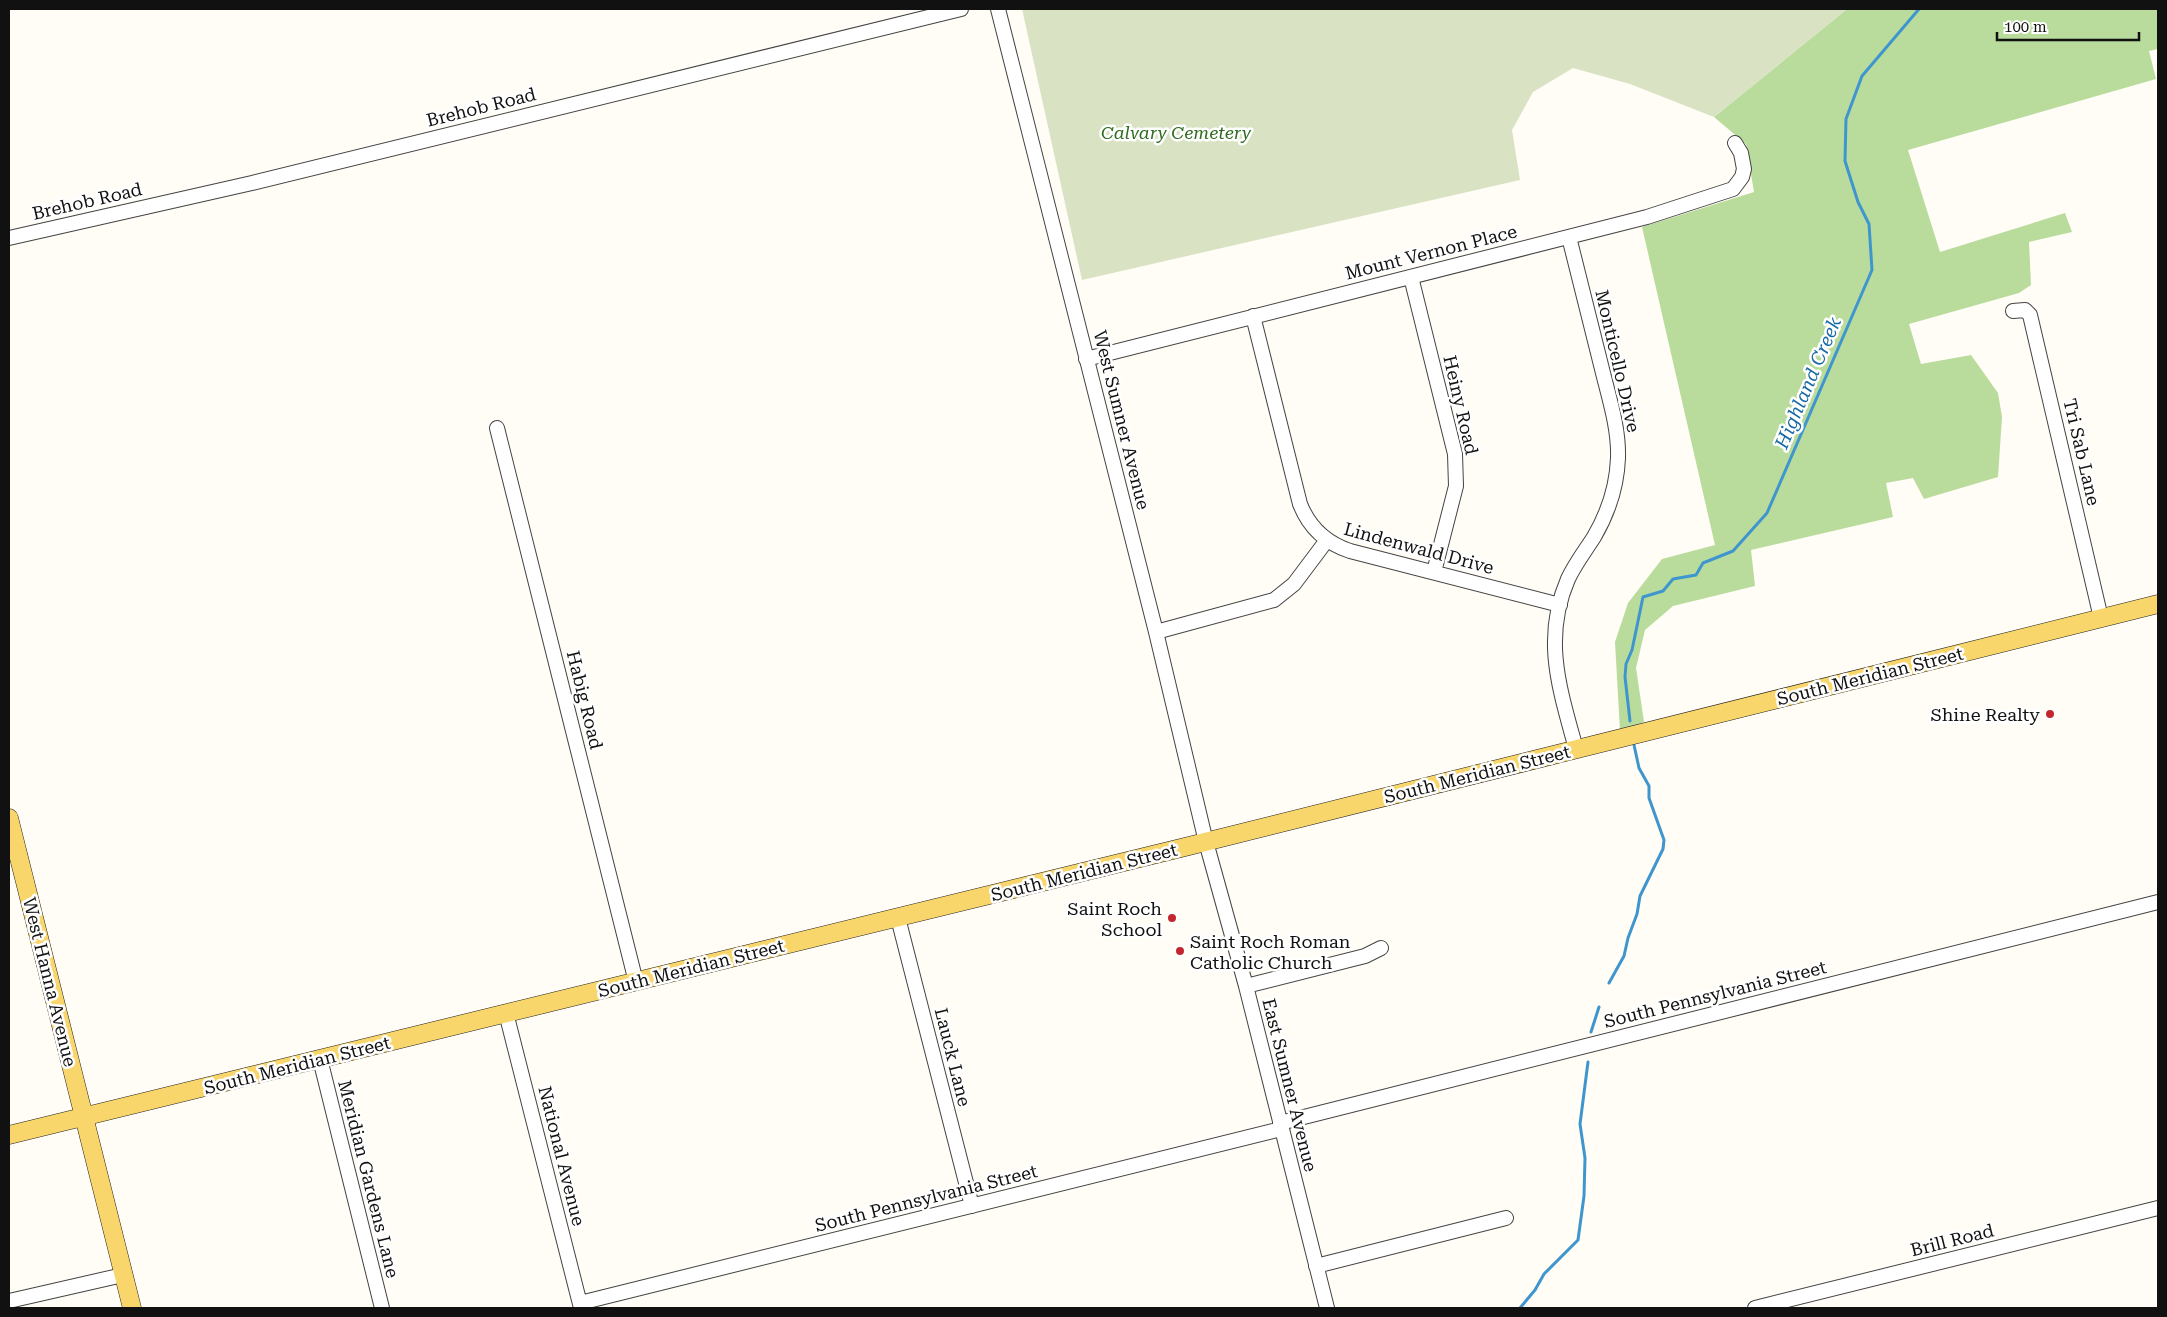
<svg xmlns="http://www.w3.org/2000/svg" width="2167" height="1317" font-family="'Roboto Serif',serif">
<rect width="100%" height="100%" fill="#fffdf5"/>
<path fill="#b9dc9c" d="M1847 9H2158V49L2149 51 2156 79 1908 150 1940 252 2065 213 2072 232 2029 242 2031 285 2019 293 1909 324 1921 364 1971 355 1998 393 2002 417 1998 477 1924 499 1913 478 1886 483 1893 517 1751 550 1755 586 1673 606 1645 630 1636 668 1644 722 1620 731 1615 642 1628 603 1662 559 1715 545 1642 227 1754 192 1746 144 1714 117Z"/>
<path fill="#d9e3c4" d="M1022 9H1847L1714 117 1630 84 1573 68 1533 92 1512 130 1520 180 1082 280Z"/>
<g fill="none" stroke-linecap="round" stroke-linejoin="round">
<path stroke="#3f96cf" stroke-width="3" d="M1630 721 1625 677 1626 664 1632 650 1643 597 1663 591 1673 579 1696 575 1703 563 1733 551 1767 513 1872 270 1869 224 1858 202 1845 161 1846 119 1862 76 1919 9
M1609 983 1624 956 1628 938 1637 914 1640 896 1663 849 1664 840 1649 798V786L1639 768 1634 745
M1591 1032 1599 1007
M1520 1308 1535 1290 1544 1274 1578 1240 1584 1196 1585 1158 1580 1124 1588 1062"/>
<g stroke="#444" stroke-width="16">
<path id="minor" d="M998 9 1156 632 1206 842 1246 986 1327 1308
M1569 237C1580 281 1591 325 1602 369 1609 398 1619 428 1618 458 1617 486 1608 513 1594 537 1585 551 1575 564 1568 579 1542 639 1560 690 1576 749
M9 238 252 183 961 9
M1411 277 1455 454 1456 486 1434 572
M2013 311 2025 310 2030 315 2101 618
M1253 316 1300 504C1309 527 1326 543 1350 551L1560 605
M1086 359 1647 217 1733 189 1742 177 1744 169 1741 153 1735 143
M497 428 636 982
M1156 632 1274 600 1294 584 1327 540
M898 918 972 1206
M1246 986 1365 956 1381 948
M506 1013 581 1308
M320 1059 382 1308
M1280 1123 2158 902
M1316 1266 1506 1218
M9 1301 123 1275
M580 1303 1281 1129
M1755 1308 2158 1208"/>
</g>
<g stroke="#222" stroke-width="19">
<path id="major" d="M9 818 132 1308
M9 1135 1189 846 2158 604"/>
</g>
<use href="#minor" stroke="#fff" stroke-width="14"/>
<use href="#major" stroke="#f9d66b" stroke-width="18"/>
</g>
<g fill="#c4262e" stroke="#fff" stroke-width="2">
<circle cx="2050" cy="714" r="5"/>
<circle cx="1172" cy="918" r="5"/>
<circle cx="1180" cy="951" r="5"/>
</g>
<g text-anchor="middle" dominant-baseline="central" stroke-width="5" stroke-linejoin="round" paint-order="stroke">
<g font-size="18" fill="#111" stroke="#fff">
<text transform="translate(481 107) rotate(-14)">Brehob Road</text>
<text transform="translate(87 201) rotate(-13)">Brehob Road</text>
<text transform="translate(1431 252) rotate(-14)">Mount Vernon Place</text>
<text transform="translate(1618 361) rotate(77)">Monticello Drive</text>
<text transform="translate(1461 405) rotate(77)">Heiny Road</text>
<text transform="translate(1122 420) rotate(76)">West Sumner Avenue</text>
<text transform="translate(2082 452) rotate(77)">Tri Sab Lane</text>
<text transform="translate(1419 548) rotate(15)">Lindenwald Drive</text>
<text transform="translate(1870 676) rotate(-14)">South Meridian Street</text>
<text transform="translate(585 700) rotate(76)">Habig Road</text>
<text transform="translate(1477 774) rotate(-14)">South Meridian Street</text>
<text transform="translate(1084 872) rotate(-14)">South Meridian Street</text>
<text transform="translate(691 968) rotate(-14)">South Meridian Street</text>
<text transform="translate(50 982) rotate(76)">West Hanna Avenue</text>
<text transform="translate(1715 994) rotate(-14)">South Pennsylvania Street</text>
<text transform="translate(953 1057) rotate(76)">Lauck Lane</text>
<text transform="translate(297 1065) rotate(-14)">South Meridian Street</text>
<text transform="translate(1290 1085) rotate(76)">East Sumner Avenue</text>
<text transform="translate(562 1156) rotate(76)">National Avenue</text>
<text transform="translate(369 1179) rotate(76)">Meridian Gardens Lane</text>
<text transform="translate(926 1198) rotate(-14)">South Pennsylvania Street</text>
<text transform="translate(1952 1240) rotate(-14)">Brill Road</text>
</g>
<g font-size="18" font-style="italic" fill="#2f6b1f" stroke="#fff">
<text x="1176" y="132">Calvary Cemetery</text>
</g>
<g font-size="18" fill="#111" stroke="#fff" text-anchor="end">
<text x="2040" y="714">Shine Realty</text>
<text x="1162" y="908">Saint Roch<tspan x="1162" dy="21">School</tspan></text>
<text x="1190" y="941" text-anchor="start">Saint Roch Roman<tspan x="1190" dy="21">Catholic Church</tspan></text>
</g>
<g font-size="19" font-style="italic" fill="#1768a6" stroke="#fff">
<text transform="translate(1808 383) rotate(-67)">Highland Creek</text>
</g>
</g>
<rect width="2167" height="1317" fill="none" stroke="#111111" stroke-width="20"/>
<path d="M1997 32v8h142v-8" fill="none" stroke="#111111" stroke-width="2.5"/>
<text x="2004" y="32" font-size="15" fill="#111111" stroke="#ffffff" stroke-width="4" paint-order="stroke">100 m</text>
</svg>
